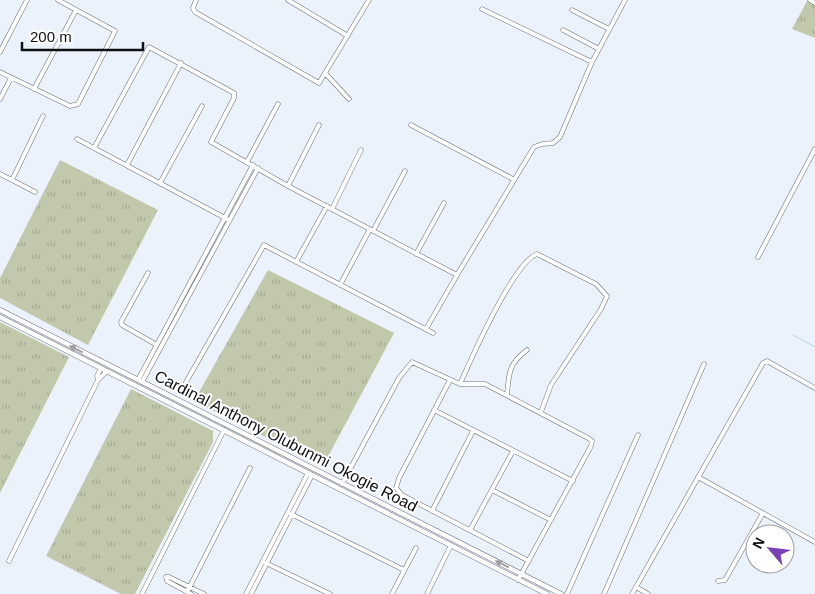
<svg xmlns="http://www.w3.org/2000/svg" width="815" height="594" font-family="Arial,sans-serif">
<defs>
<pattern id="grass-tufts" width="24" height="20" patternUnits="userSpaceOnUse" patternTransform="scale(1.25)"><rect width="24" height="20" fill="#c2c8ac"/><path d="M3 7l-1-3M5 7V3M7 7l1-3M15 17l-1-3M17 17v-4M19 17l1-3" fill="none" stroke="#a6ab93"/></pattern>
</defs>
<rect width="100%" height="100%" fill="#ebf2fc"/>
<path fill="url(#grass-tufts)" d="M807 1 815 5V38L792 29Z
M60 160 158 210 88 345 0 298V278Z
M268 270 394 333 323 466 194 401Z
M0 322 69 357 0 493Z
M131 389 213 431V442L135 594H121L46 556Z"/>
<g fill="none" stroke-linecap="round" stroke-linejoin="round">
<path stroke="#b5d7e5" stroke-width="1" d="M793 335 815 347"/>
<g stroke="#676e75" stroke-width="5">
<path id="minor" d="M196 0 193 8 195 12 319 83 369 0
M288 0 348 36
M810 0 815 3
M482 9 592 62
M572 10 609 29
M563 30 599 49
M0 52 27 0
M0 72 70 106 78 104 115 31 58 0
M326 74 349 99
M34 89 76 10
M0 99 11 78
M411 125 513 179
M77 139 227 219
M94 148 149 47 234 93V98L211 142 288 186 457 275 534 147 542 144 553 143 560 137 592 62 625 0
M247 162 278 104
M127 165 181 63
M0 174 12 180 43 116
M12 180 35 192
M160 183 202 106
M288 186 319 125
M332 209 361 150
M373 231 405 171
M416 254 444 203
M758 257 815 149
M296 262 327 206
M148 273 121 322 122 325 157 345
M340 285 370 229
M426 329 457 275
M98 380 107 371
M138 380 253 165
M450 380 399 478 396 488 402 495 529 561
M142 382 258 168
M460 384C471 359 514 262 537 254L596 284 607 296 601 309 551 385 541 412
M181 391 264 245 433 333
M507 395C509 374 508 364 527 350
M434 410 573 481
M698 477 815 542
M342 484 399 378 412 362 460 384H485L588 438 592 441 591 446 518 580
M492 490 551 520
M432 511 473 431
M291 514 404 570
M470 530 513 451
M9 561 98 380 97 376 101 368
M266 563 330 594
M718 581 725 580 763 513
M636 587 648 594
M187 592 250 468
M142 594 224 430
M191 594 167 581 166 577H169L204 594
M246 594 308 473
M251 594 312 475
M392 594 416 548
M427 594 451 545
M567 594 638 435
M604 594 704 364
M632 594 763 363 767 361 815 388"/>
</g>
<g stroke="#676e75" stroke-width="5.5">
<path id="tertiary" d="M0 310 561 594
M0 317 547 594"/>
</g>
<use href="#minor" stroke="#fff" stroke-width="4"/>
<use href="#tertiary" stroke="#fff" stroke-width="4.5"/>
</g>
<defs><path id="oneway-solid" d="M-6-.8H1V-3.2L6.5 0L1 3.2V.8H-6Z" transform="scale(1.25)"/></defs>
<g fill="#9f9fa1">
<use href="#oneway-solid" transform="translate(76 349) rotate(-154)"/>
<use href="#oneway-solid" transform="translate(502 564) rotate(-154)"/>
</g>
<g text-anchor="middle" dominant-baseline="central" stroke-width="4" stroke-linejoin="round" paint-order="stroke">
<g font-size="16" fill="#0e1013" stroke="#fff">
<text transform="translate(286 441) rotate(27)">Cardinal Anthony Olubunmi Okogie Road</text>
</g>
</g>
<g transform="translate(770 549) rotate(298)"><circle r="24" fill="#ffffff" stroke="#9f9fa1"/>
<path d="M0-4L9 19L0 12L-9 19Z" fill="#7b40b6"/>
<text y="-8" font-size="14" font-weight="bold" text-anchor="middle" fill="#0e1013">N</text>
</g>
<path d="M22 42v8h121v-8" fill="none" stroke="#0e1013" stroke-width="2.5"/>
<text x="30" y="42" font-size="15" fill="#0e1013" stroke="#ffffff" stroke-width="4" paint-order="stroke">200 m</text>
</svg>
